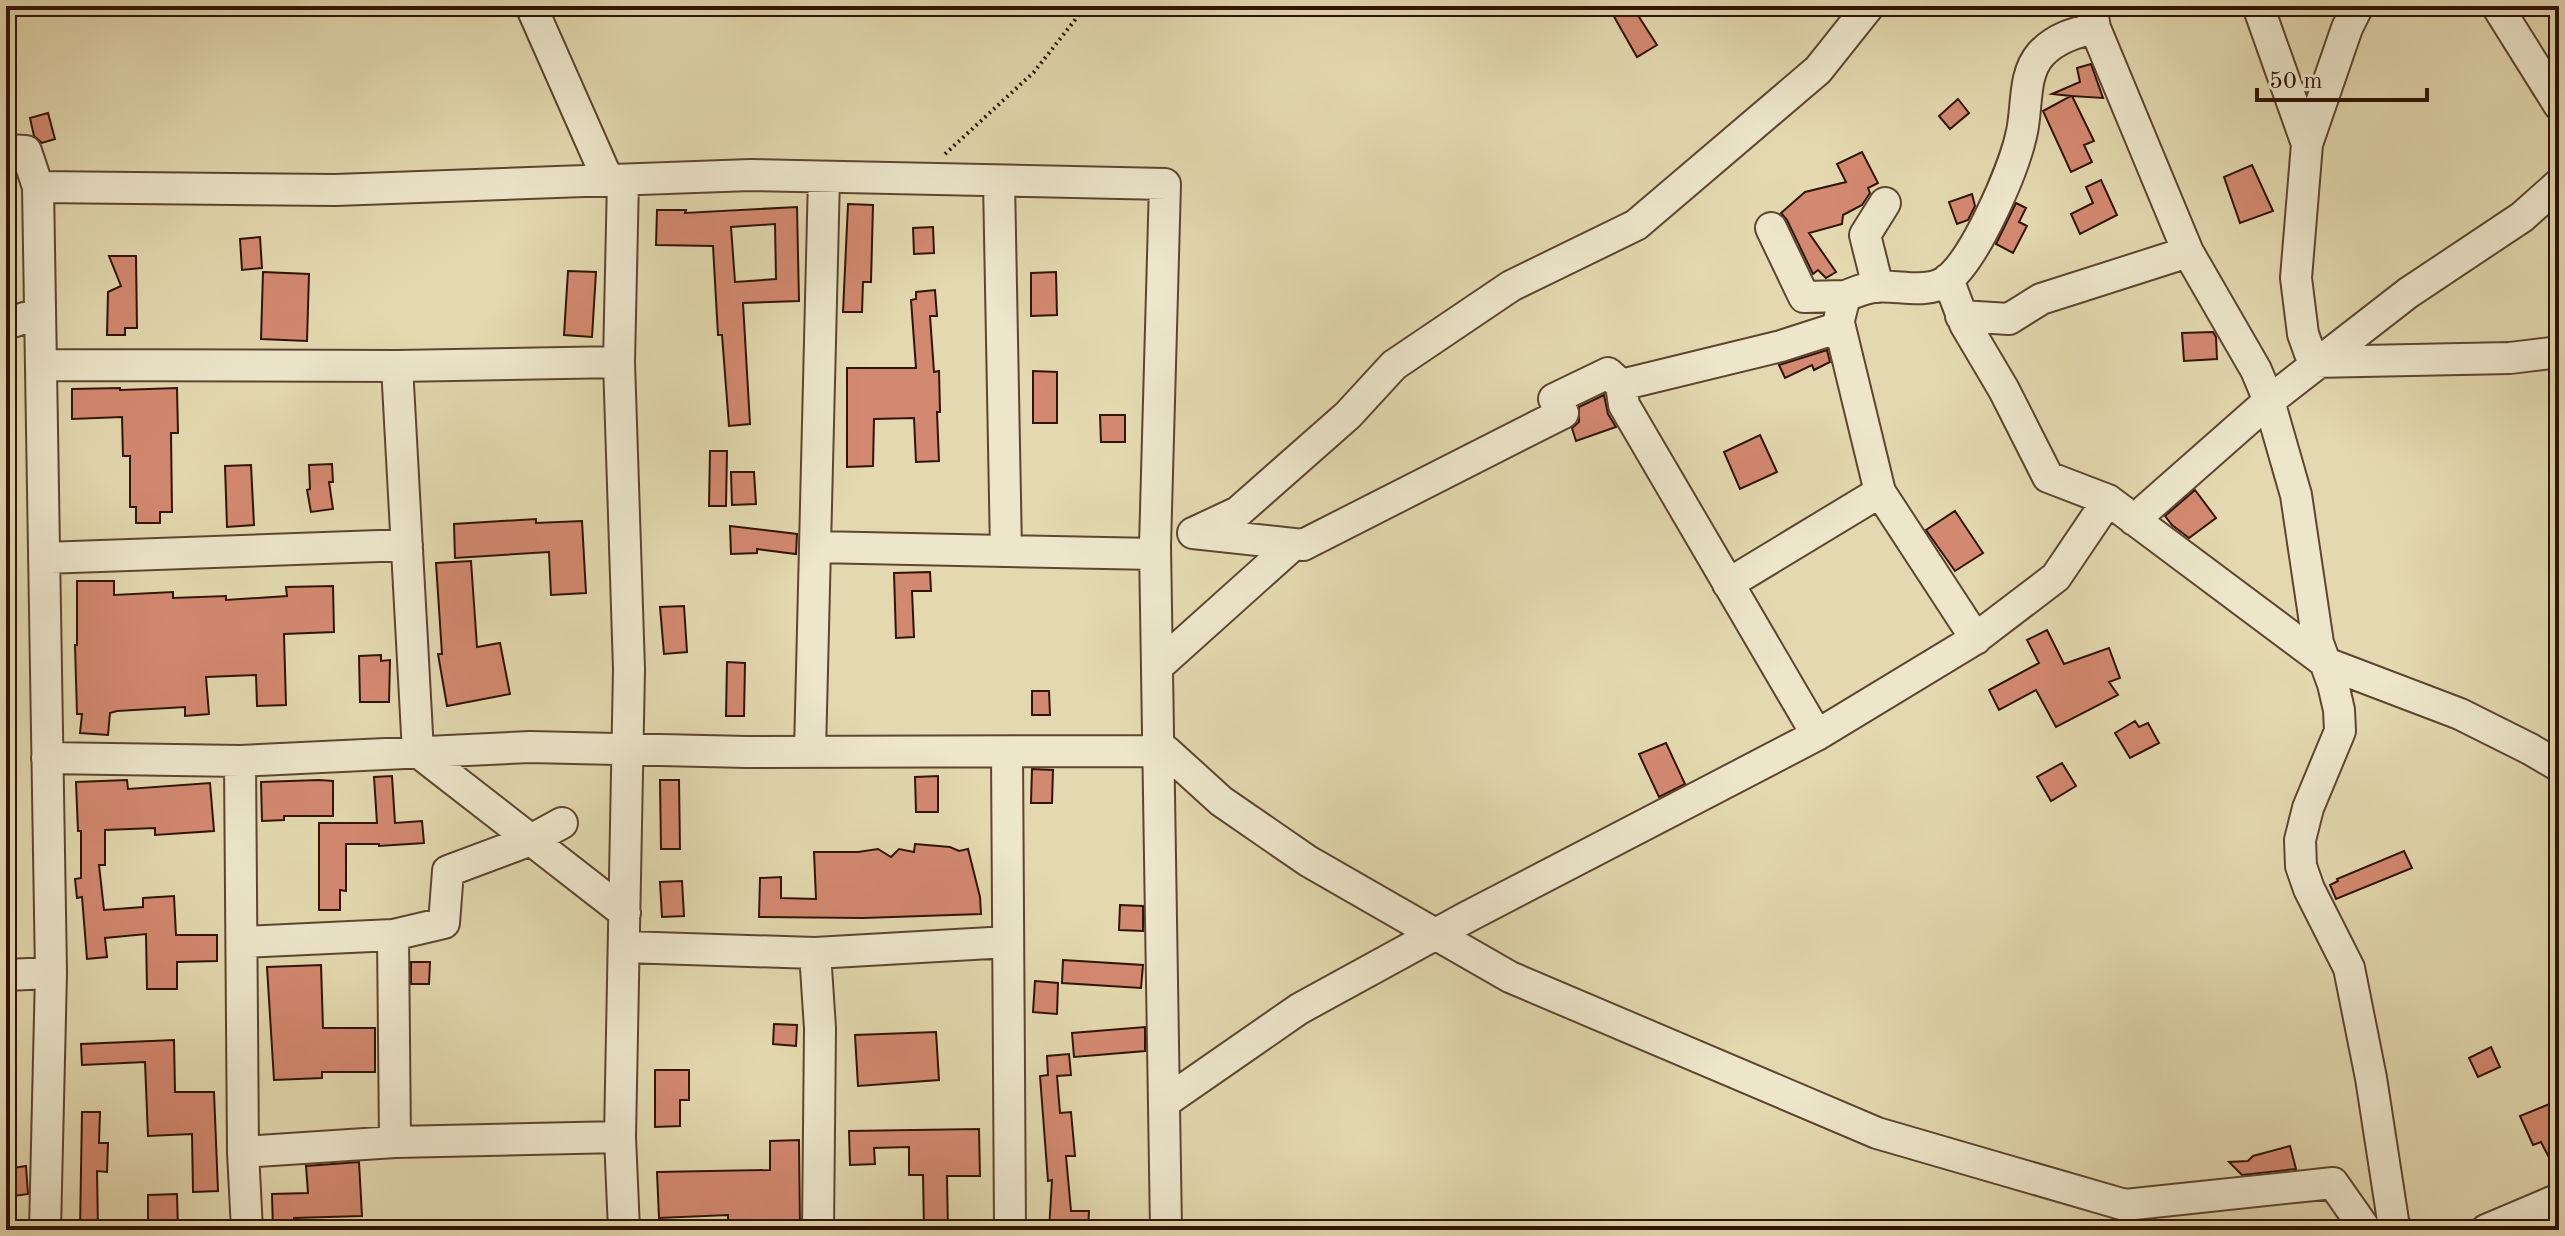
<svg xmlns="http://www.w3.org/2000/svg" width="2565" height="1236" font-family="'Old Standard TT',serif">
<rect width="100%" height="100%" fill="#e3d8af"/>
<filter id="stains"><feTurbulence type="fractalNoise" baseFrequency=".0025" numOctaves="4"/><feColorMatrix values="0 0 0 0 .2 0 0 0 0 .09 0 0 0 0 .02 0 0 0 .5 -.17"/></filter>
<radialGradient id="worn" r=".72"><stop offset=".6" stop-color="#630" stop-opacity="0"/><stop offset="1" stop-color="#630" stop-opacity=".3"/></radialGradient>
<path fill="#d38970" stroke="#301404" stroke-width="2" fill-rule="evenodd" d="M1608 6H1632L1657 45 1637 57Z
M2091 64 2103 98 2072 96 2094 141 2084 145 2092 162 2071 172 2043 111 2071 96 2052 94 2080 82 2077 68Z
M1958 99 1969 113 1950 129 1939 116Z
M48 113 55 139 42 143 34 136 30 118Z
M1862 152 1878 183 1868 188 1870 193 1862 205 1843 215 1842 224 1809 233 1836 272 1826 278 1818 270 1813 274 1787 220 1781 213 1805 192 1846 182 1837 164Z
M2252 165 2273 211 2240 223 2224 177Z
M2101 180 2117 215 2080 234 2071 214 2093 203 2086 187Z
M1972 194 1975 206 1968 220 1957 224 1949 202Z
M2016 203 2026 208 2019 222 2027 226 2013 253 1996 244Z
M848 204 873 205 871 282H863L862 312H843Z
M797 207 799 301 743 303 750 424 729 426 722 335H718L713 246 656 245 657 210H686L685 213ZM775 224 776 279 735 282 731 227Z
M933 227 934 253 914 254 913 228Z
M260 237 262 268 242 270 240 239Z
M109 256H136L137 328H125V335H107L108 292 121 286Z
M568 271 596 272 592 337 564 335Z
M263 272 309 274 307 341 261 339Z
M1056 272 1057 315 1031 316V273Z
M935 290 937 316H930L934 372 939 371 940 412H937L939 461 916 462 914 418 874 419 873 466 847 467V368H916L911 300 916 299V292Z
M2213 332 2216 337 2217 359 2184 361 2182 333Z
M1827 350 1830 362 1814 370 1812 365 1785 378 1779 365Z
M1033 371 1057 372V423H1033Z
M120 388V390L177 388 178 433H171L172 512H160V523H136V507H130V456H123L122 417 72 419V389Z
M1604 395 1608 414 1616 427 1576 441 1572 428 1579 422V407Z
M1100 415H1125V442H1101Z
M1760 435 1777 472 1740 489 1724 452Z
M710 451H727L726 506H709Z
M332 464 333 482H329L333 509 311 512 307 490 310 489 309 465Z
M251 465 254 525 227 527 225 466Z
M731 472H754L756 504 732 505Z
M2195 490 2216 518 2189 538 2172 525 2165 516Z
M1955 511 1983 553 1955 571 1926 530Z
M536 519V523L582 521 586 593 551 595 549 552 455 558 454 524Z
M730 526 797 534 796 554 757 549V553L731 554Z
M471 561 477 647 500 643 510 694 447 706 438 654H442L436 563Z
M930 572 931 591H912L914 637 896 638 894 573Z
M77 581H114V595L173 592V598L226 596V600L287 596 286 587 333 586 334 632 284 634 286 705 257 706 256 675 206 677 209 714 185 716V707L117 711 110 713 108 735 80 733 82 714H77L75 645H77Z
M684 606 687 652 664 654 660 607Z
M2047 630 2064 664 2109 648 2120 678 2109 682 2118 695 2056 727 2036 690 1999 710 1989 690 2039 663 2027 640Z
M381 655V661L390 660 389 702H360L359 656Z
M727 662 745 663 744 716H726Z
M1032 691H1049L1050 715H1032Z
M2135 721 2139 727 2148 723 2159 743 2130 758 2115 733Z
M1666 743 1685 784 1659 797 1639 754Z
M2062 763 2076 786 2051 801 2037 777Z
M1032 769 1053 770 1052 803H1031Z
M392 776 395 823 422 821 424 843 379 846V844H346V891L340 890V910H319V823H377L374 777Z
M938 776V812H916L915 777Z
M127 780 128 789 210 783 214 831 155 835V828L105 830V865H99L104 910 143 907V898L174 896 176 935H217V961L177 962V989H147L146 934 105 938 107 957 87 959 82 897 77 898 75 879 81 878V831H78L76 782Z
M319 780 333 781V816H284V820L262 821 261 782Z
M660 780H679L680 849H661Z
M915 844 950 847 959 851 968 849 980 897 981 914 863 918 759 917 760 878 781 877V898L816 899 814 852H858L878 849 891 857 899 849 914 852Z
M2404 851 2412 868 2336 899 2330 885 2338 881 2337 879Z
M682 881 684 916 662 917 660 882Z
M1120 905 1143 906V931L1119 930Z
M1063 960 1143 965 1141 988 1062 983Z
M411 962H430L429 984H411Z
M321 965 323 1028H375V1072H322V1078L274 1080 267 967Z
M1035 981 1058 983 1057 1014 1033 1012Z
M774 1024 797 1025 796 1046 773 1044Z
M1145 1027V1051L1074 1057 1072 1033Z
M936 1032 939 1080 858 1086 855 1035Z
M174 1040 175 1092H214L218 1191 193 1192 192 1134 148 1136 145 1062 82 1065 81 1044Z
M2491 1047 2500 1067 2478 1077 2469 1058Z
M1069 1054 1071 1075 1057 1076 1060 1113 1071 1112 1075 1156H1066L1071 1211H1089L1088 1230H1049L1052 1180 1048 1181 1040 1076 1048 1075 1047 1056Z
M655 1070H689V1100H680V1126L655 1127Z
M2552 1103 2559 1121V1177L2541 1142 2533 1145 2520 1116Z
M82 1112H100L99 1143H108L107 1172 97 1171 98 1230H80Z
M979 1129 980 1176H947L948 1230H924L923 1175H909V1147L874 1148 875 1164 850 1165 849 1131Z
M799 1140 800 1230H728V1215L659 1218 657 1172 770 1170V1141Z
M2290 1146 2296 1169 2242 1175 2229 1162 2248 1161 2253 1156Z
M359 1162 362 1216 294 1218 295 1230H273L272 1194 308 1193 306 1166Z
M26 1166 28 1194 6 1197V1169Z
M177 1194 178 1230H148V1195Z"/>
<g fill="none" stroke-linecap="round" stroke-linejoin="round">
<g stroke="#5d452f" stroke-width="34">
<path id="minor" d="M531 6 608 180
M2091 6 2095 28 2188 252 2256 370 2269 401 2296 495 2318 643 2333 684 2339 710 2340 731 2308 808 2300 840 2301 866 2309 889 2349 968 2371 1078 2394 1227 2398 1230
M2258 6 2307 144
M2358 6 2347 28 2307 144 2296 278 2303 334 2313 362 2510 358 2559 352
M2497 6 2559 105
M6 150 26 151 38 187 51 973 45 1230
M623 180 619 362 629 669 620 1137 624 1230
M999 181 1006 551
M38 187 335 190 751 175 1165 184 1155 546 1166 1230
M1771 228 1804 297 1845 296
M1948 279 1965 324 2004 390 2048 477 2108 500 2326 663 2460 714 2530 749 2559 766
M1878 287 1865 235 1885 203
M1961 316 2009 319 2041 299 2188 252
M1839 323 1880 492 1976 639
M6 324 40 313
M41 365 397 366 619 362
M397 366 418 752 625 913
M1621 385 1624 405 1817 735
M2134 520 2269 401 2408 293 2522 217 2559 184
M1193 533 1303 545 1563 413 1554 399 1608 373 1621 385 1781 346 1837 328 1845 296C1854 293 1864 288 1874 287 1896 284 1926 295 1946 281 1975 260 2013 171 2021 136 2028 110 2022 75 2041 54 2056 38 2074 33 2095 28
M1193 533 1238 512 1348 415 1394 365 1511 286 1636 225 1818 70 1869 6
M815 547 1155 554
M44 558 407 545
M1728 584 1880 492
M1157 667 1294 544
M810 752 824 177
M1007 752 1010 1230
M47 758 240 761 530 747 747 752 1166 751 1221 801 1308 861 1510 977 1877 1133 2125 1205 2333 1183 2366 1230
M240 761 243 1152
M393 935 444 923 448 871 531 840 562 823
M242 942 393 935 395 1142
M624 947 815 953 820 1028 818 1230
M815 953 1008 942
M6 975 51 973
M1165 1102 1299 1009 1467 917 1817 735 1972 641 2056 577 2108 500
M247 1230 243 1152 395 1142 620 1137
M2486 1230 2559 1199"/>
</g>
<path stroke="#301404" stroke-width="4" stroke-dasharray="2 4" stroke-linecap="butt" d="M945 154 1034 72 1086 6"/>
<use href="#minor" stroke="#ede6cb" stroke-width="30"/>
</g>
<rect width="2565" height="1236" fill="none" stroke="#e3d8af" stroke-width="32"/>
<rect x="8" y="8" width="2549" height="1220" fill="none" stroke="#301404" stroke-width="4"/>
<rect x="16" y="16" width="2533" height="1204" fill="none" stroke="#301404" stroke-width="2"/>
<path d="M2257 88v12h170v-12" fill="none" stroke="#301404" stroke-width="4"/>
<text x="2269" y="88" font-size="24" fill="#301404" stroke="#ede6cb" stroke-width="6" paint-order="stroke">50 m</text>
<rect width="100%" height="100%" filter="url(#stains)"/>
<rect width="100%" height="100%" fill="url(#worn)"/>
</svg>
